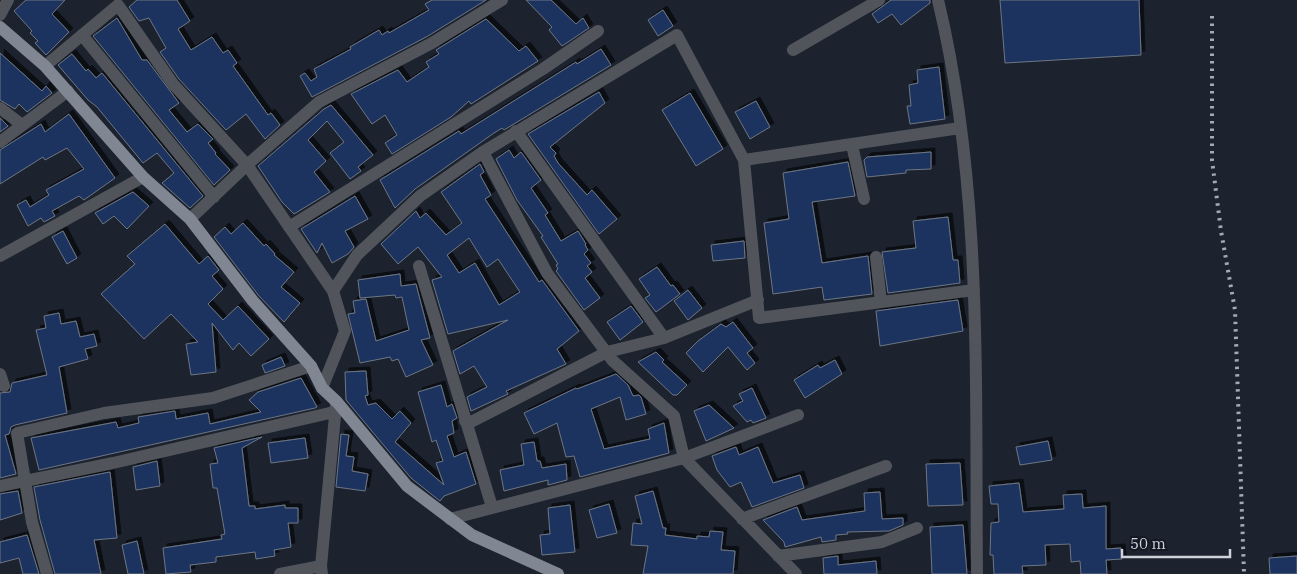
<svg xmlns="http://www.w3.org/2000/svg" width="1297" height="574" font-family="'IBM Plex Serif',serif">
<defs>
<filter id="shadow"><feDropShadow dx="4" dy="-4" stdDeviation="0" flood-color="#0009"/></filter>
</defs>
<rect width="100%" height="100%" fill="#1c232e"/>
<path fill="#1b335f" stroke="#6e7684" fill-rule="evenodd" filter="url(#shadow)" d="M26 0H65L52 14 69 32 46 55 35 43 38 41 30 33 32 31 14 11Z
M137 0H177L190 21 178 29 191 50 212 37 223 53 228 50 237 63 233 66 268 115 271 113 280 125 265 139 246 114 226 130 179 79 160 52 166 48 149 18 139 21 129 7Z
M432 0H486L428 36 312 97 300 76 305 73 311 81 317 77 314 69 351 49 350 47 379 30 382 35 388 31 389 33 429 10 425 4Z
M526 0H551L576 24 583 18 589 28 562 46 549 30 552 27Z
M891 0H930V3L901 25 892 14 878 23 872 14Z
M1000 0H1139L1141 55 1005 63Z
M663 10 673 26 658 36 648 20Z
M117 18 142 60H147L179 103 169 110 187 132 198 124 213 139 208 143 216 153 215 154 230 170 214 185 93 36Z
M486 19 519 51 526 46 538 61 471 104 469 101 451 117 392 154 385 143 397 135 385 115 372 124 351 94 398 70 407 82 429 67 426 62 439 54 436 50Z
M601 49 611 65 504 130 502 128 494 133 415 189 395 208 380 180 459 131 461 134 576 62 577 64Z
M0 53 42 91 46 86 52 93 27 112 19 104 15 109 0 100Z
M72 54 86 71 88 69 96 78 102 73 203 196 190 208 162 183 174 173 157 153 143 163 97 107 88 100 58 65Z
M939 67 945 119 910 124 907 106H911L909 85 918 83 917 70Z
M599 92 605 103 550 147 556 153 554 156 558 163 587 195 592 190 617 219 599 234 528 134Z
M690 93 723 149 696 166 662 110Z
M756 101 770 127 750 139 735 112Z
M331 105 373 155 358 167 361 171 350 179 330 153 344 142 327 121 308 140 326 161 314 172 330 192 294 214 282 202 258 166 324 109Z
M69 114 115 178 84 200 79 196 52 211 55 216 44 222 41 218 28 226 17 205 26 200 30 207 49 195 46 190 84 169 67 148 45 160 43 157 0 184V150L41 124 45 132Z
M0 118 8 126 0 132Z
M509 150 514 158 521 152 541 180 531 188 548 213 545 215 561 241 578 231 586 244 585 245 588 250 584 254 591 263 587 266 592 272 585 278 600 298 584 310 556 271 558 269 556 265 558 264 541 237 543 236 517 200 496 159Z
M931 152V169L906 170V173L867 177 864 160 867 157Z
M848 162 855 196 812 202 822 263 868 256 872 294 824 300 822 287 773 294 764 223 789 219 783 173Z
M480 164 484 172 480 175 491 195 485 199 539 282 542 280 579 331 557 349 566 364 506 391 508 394 471 411 467 397 487 387 474 366 460 374 453 351 508 320 448 334 432 280 442 277 418 247 398 264 381 244 416 211 420 218 426 213 446 235 462 223 441 192ZM469 238 487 267 498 259 520 292 499 305 475 263 459 273 447 255Z
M133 192 149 206 127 229 114 216 103 224 95 213Z
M355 196 368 219 345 231 354 247 348 254 332 263 322 243 317 253 301 229Z
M948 217 953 260H958L960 283 888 293 882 252 916 248 913 221Z
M243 223 264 246 266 244 275 254 274 255 294 272 281 287 300 303 284 322 259 296 214 237 225 227 231 234Z
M165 224 199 264 208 256 219 270 212 276 223 289 208 304 223 320 238 306 269 339 251 356 239 343 233 350 212 323 216 372 191 375 186 344 198 342 171 314 144 339 101 294 135 264 127 256Z
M63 231 77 258 67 264 52 237Z
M744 241 745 258 713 261 711 245Z
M657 267 671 286 673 285 680 294 656 312 645 298 650 295 639 279Z
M400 274 401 286 416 284 430 338 421 340 433 365 406 377 398 359 392 361 390 357 360 363 348 314 355 313 353 301 366 299 376 341 409 330 402 297 396 298 395 295 360 298 358 280Z
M688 290 702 308 688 320 674 301Z
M958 300 963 331 880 346 876 311Z
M631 306 643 322 620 340 607 322Z
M59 313 61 324 76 321 80 337 94 334 97 346 85 349 88 359 59 367 67 413 15 425 11 427 9 434 5 435 16 474 0 478V393L10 392 12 383 47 375 36 330 46 328 44 316Z
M733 322 753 348 747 353 755 363 747 370 728 347 703 372 686 353 698 341 721 324 726 327Z
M656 352 664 360 662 362 687 385 677 395H673L638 362Z
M281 357 285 366 265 373 262 365Z
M835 360 842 374 805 398 794 380 818 365 820 368Z
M366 371 368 395 365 396 368 405 376 403 392 419 400 411 411 423 395 442 444 485 436 463 443 461 436 440 432 442 418 392 441 385 447 407 452 404 457 418 452 421 454 433 447 436 454 457 466 452 476 484 444 496 440 501 411 478 346 400 345 372Z
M616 374 628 385 633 396 639 395 641 397 646 414 626 420 620 397 591 409 604 449 650 439 648 429 664 423 669 453 580 477 574 456 566 457 557 423 534 434 524 413 576 388 577 389Z
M301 378 317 407 315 408 39 470 31 438 116 422 118 428 139 423 138 417 175 411 176 419 208 413 210 424 261 412 249 400 258 392Z
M752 388 766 418 753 423 751 420 747 422 733 406 743 401 739 394Z
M709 405 734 428 706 441 694 411Z
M341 434 349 435 346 456 354 457 352 471 368 474 365 491 336 487Z
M262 437 242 448 249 506H255V509L285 505V508H298V523H288L291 547 274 550 275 556 256 559 255 552 216 557V562L190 565 191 572 166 574 163 548 222 539 221 535 225 534 217 488H213L210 464 218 463 214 448Z
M305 438 308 458 271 463 268 443Z
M1048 441 1052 460 1020 465 1016 447Z
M534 442 537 461H540L542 468 566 464 567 480 548 485V480L504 491 500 470 524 465 521 444Z
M736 447 739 455 758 447 773 483 800 475 804 488 752 507 741 482 730 487 717 470 712 456Z
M157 461 160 486 136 490 133 467Z
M960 463 963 505 928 506 926 464Z
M110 472 117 538 94 540 101 574H55L40 520 34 487Z
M1019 483 1023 512 1064 509 1063 495 1082 494 1083 508 1106 506V549L1121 548 1122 559 1106 560 1107 574H1081L1080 561 1071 562 1070 544 1045 545 1046 565 1022 566 1023 574H994L993 555H990L991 523 999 522 998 504H991L989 486Z
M18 491 22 513 0 520V494Z
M653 491 663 528H666L665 535 697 539V536L709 537 710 531 723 532 721 550 735 551 733 574H643L648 546 631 545 633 523 642 524 635 496Z
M880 492 882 519 903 518V525L889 531 847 532 848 534 836 535V540L822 542 821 537 785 547 784 542 763 520 797 507 802 520 865 511 864 493Z
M609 504 617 533 597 538 589 510Z
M570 505 575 552 542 555 540 535 550 534 548 508Z
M963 525 967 574H932L930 527Z
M27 535 39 574H23L19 558 0 563V542Z
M137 541 144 574H128L122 545Z
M838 556V565L876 561 877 574H824L823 558Z
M1297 556V574H1270L1269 558Z"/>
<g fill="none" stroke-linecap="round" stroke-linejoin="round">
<path stroke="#51555b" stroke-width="12" d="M938 0C983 187 975 383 977 574
M0 15 8 0
M82 35 214 197
M793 50 879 0
M45 66 118 5 173 84 247 165 333 291
M0 108 22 125
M960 128 744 160 759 318 974 290
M516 131 664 338
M0 142 68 91
M852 145 864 199
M483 152 677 35 744 160
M190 219 247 165 319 102 432 43 502 0
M289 227 543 69 598 31
M0 256 143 177
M876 257 881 302
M419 266 492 507
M0 374 4 386
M322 388 345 331 333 291 357 255 420 196 483 152 547 273 612 360 674 416 684 458 798 415
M465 421 471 422 607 352 664 338 758 300
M0 486 113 463 334 412
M450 519 684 458 796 574
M742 519 886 466
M778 556 882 542 917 528
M47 574 32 522 17 433 104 413 213 398 311 366
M280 574 321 566
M322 574 321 566 336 405"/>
<path stroke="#808793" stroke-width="12" d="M0 27 45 66 143 177 190 219 253 301 311 366 322 388 337 402 407 486 472 535 558 574"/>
<path stroke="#a4aab2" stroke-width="4" stroke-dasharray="2.5 5" stroke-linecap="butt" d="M1212 16V160L1221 231 1235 310 1244 574"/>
</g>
<path d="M1122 549v8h108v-8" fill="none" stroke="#ced3da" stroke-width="2.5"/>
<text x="1130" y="549" font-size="15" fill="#ced3da" stroke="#131924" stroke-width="4" paint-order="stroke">50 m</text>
</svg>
